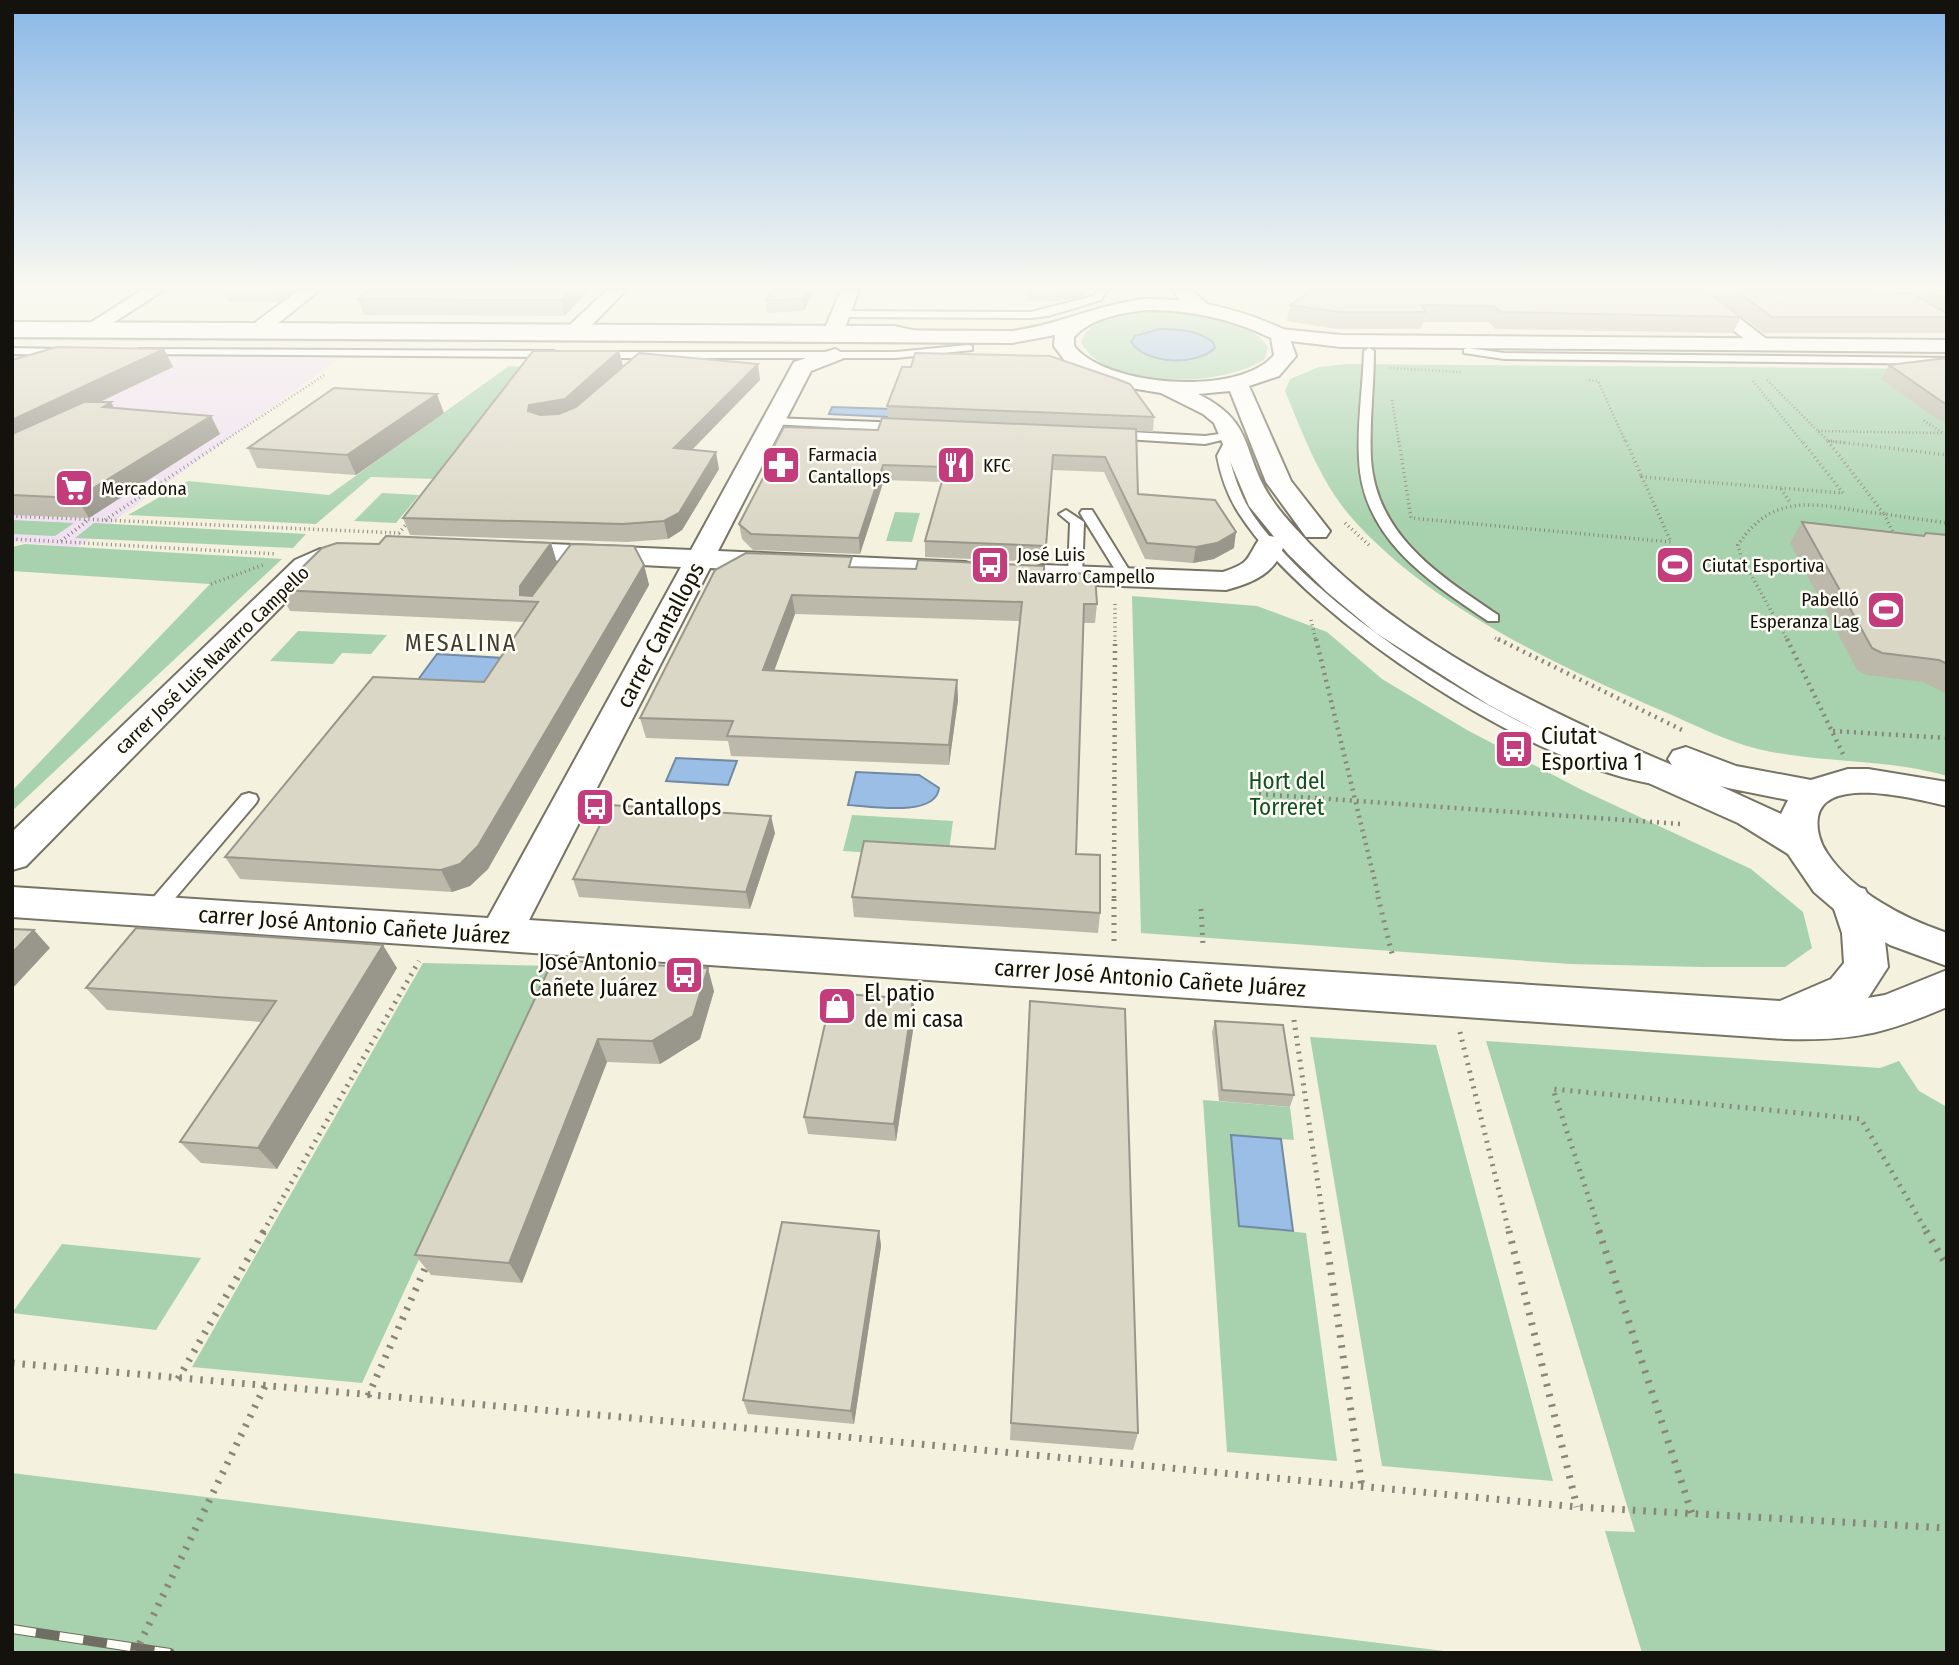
<svg xmlns="http://www.w3.org/2000/svg" width="1959" height="1665" font-family="'Fira Sans Condensed',sans-serif">
<rect width="100%" height="100%" fill="#f4f1df"/>
<path fill="#f0e0f2" d="M12 349 339 359 78 547 12 542Z"/>
<path fill="#a8d2ae" d="M1166 311C1201 314 1246 316 1268 347L1265 359C1224 387 1106 392 1081 342 1092 311 1138 312 1166 311Z
M12 336 1008 340V345L12 340Z
M1347 364 1947 369V776C1885 758 1821 764 1758 749 1726 741 1695 725 1665 712 1557 666 1429 606 1351 517 1320 481 1303 434 1285 391L1290 379 1319 367Z
M509 366 523 367 437 479 371 477 316 524 128 515 188 481 329 495Z
M382 493 419 495 396 523 354 521Z
M895 512 920 513 912 542 886 541Z
M12 520 74 523 55 536 12 534Z
M94 523 306 534 293 548 75 538Z
M25 544 282 559 12 811V791L210 584 12 571V547Z
M1132 596 1257 606 1327 632 1382 679 1467 730 1582 790 1751 869 1803 912 1812 948 1785 967H1703L1570 964 1141 933Z
M298 631 387 635 371 654 342 653 333 664 270 661Z
M852 815 953 821 948 858 843 851Z
M423 963 554 966 362 1383 192 1367Z
M1310 1037 1436 1045 1553 1481 1382 1466Z
M1486 1041 1880 1068 1899 1061 1919 1091 1947 1107V1653H1642L1605 1531 1635 1532Z
M1203 1100 1290 1107 1294 1140 1231 1136 1239 1226 1306 1233 1337 1461 1227 1452Z
M62 1244 201 1258 156 1330 12 1313Z
M12 1473 1460 1653H12Z"/>
<path fill="#9abee5" stroke="#728aa4" stroke-width="2" d="M1159 329C1178 329 1197 330 1213 342L1215 348C1197 366 1146 365 1131 342L1135 336Z
M832 407 892 409 889 417 829 414Z
M437 654 503 658 484 685 417 681Z
M676 758 737 761 728 785 666 781Z
M856 772 919 775 939 788C936 818 869 806 848 805Z
M1231 1135 1281 1139 1293 1231 1239 1226Z"/>
<g fill="none" stroke-linecap="round" stroke-linejoin="round">
<g stroke="#777465" stroke-width="4">
<path id="lane" d="M1098 290H1107L1101 300 1048 316 1031 318 839 317 834 314 839 311 1031 312 1094 296Z
M12 322 894 326 940 336 935 339 894 332 12 328Z
M968 345 972 346V350L896 358H594L589 355 594 352H896Z
M12 348 64 349 69 352 64 355 12 354Z
M1369 348 1374 351C1374 387 1369 423 1371 459 1376 536 1440 576 1498 615V621H1488C1428 581 1362 538 1359 459 1357 423 1363 387 1364 351Z
M1468 348 1504 353 1947 358V364L1504 359 1464 353V349Z
M139 349 554 351 559 354 554 357 135 354 134 352Z
M773 418 904 423 910 427 904 431 769 424V420Z
M1113 431 1205 436 1234 432 1238 440 1229 456C1234 477 1241 497 1253 515 1321 613 1495 719 1607 761 1627 769 1648 769 1668 775L1671 779 1662 785C1538 771 1308 620 1240 515 1228 497 1221 477 1217 456L1226 439 1205 444 1109 438V432Z
M1066 510 1084 522 1082 576 1075 580 1068 576 1070 523 1059 514Z
M1082 510H1092L1134 578 1132 581H1122L1080 513Z
M249 793 256 795 258 799 256 803 159 917H145L142 912 145 907 242 795Z"/>
</g>
<g stroke="#777465" stroke-width="4">
<path id="street" d="M142 290H164L102 330H88L85 326Z
M299 290H320L271 329H257L254 325 257 321Z
M607 290H626L586 331H572L569 327 572 323Z
M841 290H859L845 328 835 334 825 328Z
M1682 290H1703L1773 344 1763 350 1756 348Z
M835 349 846 355 842 359 811 371 718 551 965 562 975 565 979 571 975 577 965 580 710 568 529 920 1780 1001 1831 979 1844 963 1842 933 1831 900 1837 889 1851 885 1865 889 1884 933 1888 967 1868 998 1885 995 1947 970V1007C1884 1034 1853 1041 1785 1039L12 917V887L488 918 681 567 501 558 491 556 487 550 491 544 501 542 691 550 794 362Z
M1270 536 1280 538 1284 544C1277 573 1253 583 1226 590L1043 583 1033 580 1028 574 1033 568 1043 565 1223 572C1252 562 1245 560 1260 538Z
M320 549 330 552 334 558 315 572 26 866 12 870V832L295 560Z"/>
</g>
<g stroke="#777465" stroke-width="4">
<path id="secondary" d="M1280 329 1341 335 1947 340V352L1341 347 1273 339 1270 335 1273 331Z"/>
</g>
<g stroke="#777465" stroke-width="4">
<path id="primary" d="M1173 290H1191L1212 308 1202 314C1188 310 1180 302 1173 290Z"/>
</g>
<g stroke="#777465" stroke-width="4">
<path id="highway" d="M1145 299C1196 298 1242 309 1287 331L1296 356 1279 376 1249 386 1291 481 1330 531 1326 537H1306L1266 482 1230 391 1198 394C1256 422 1241 453 1271 498 1281 514 1296 529 1309 543 1407 645 1543 710 1672 765L1668 759 1673 751 1686 747 1736 766 1811 780 1848 769H1868L1947 782V806C1920 800 1825 774 1818 817 1816 829 1820 843 1827 853 1853 892 1903 918 1947 933V966L1890 945 1849 922 1814 892 1788 854 1738 823 1568 747 1489 705 1376 633 1327 592 1288 554 1249 506 1214 423 1203 414 1161 393 1119 386 1089 377 1068 365 1054 346 1055 335 1012 343 12 337V325L1012 331C1058 325 1099 304 1145 299ZM1145 310C1190 310 1230 318 1271 338L1274 355C1240 397 1106 387 1074 346V337C1093 317 1119 314 1145 310ZM1720 786 1728 788 1788 800 1781 814Z"/>
</g>
<path stroke="#88867a" stroke-width="2.5" stroke-dasharray="1 2.5" stroke-linecap="butt" d="M1390 368 1462 372
M1589 380 1598 381 1626 443
M1767 380 1828 441 1846 443
M1753 381 1803 443
M1392 400 1399 443
M1818 431 1943 433 1923 420
M1828 441 1830 443
M221 443 326 374"/>
<path stroke="#88867a" stroke-width="3.5" stroke-dasharray="1 3.5" stroke-linecap="butt" d="M1399 441 1411 518 1671 542 1642 477 1843 493 1802 441
M1626 441 1642 477
M1828 441 1884 514 1947 523
M1831 441 1947 455
M1781 489 1791 504
M12 516 399 533 408 522
M105 520 224 441
M1345 523 1370 546
M12 539 277 554
M61 541 87 521
M211 584 263 565
M1311 620 1316 641
M1495 638 1501 641
M1115 641V603
M1788 641 1741 557 1738 545C1776 486 1825 508 1884 514L1894 534"/>
<path stroke="#88867a" stroke-width="4.5" stroke-dasharray="2 5" stroke-linecap="butt" d="M1316 639 1379 898
M1498 639 1682 730
M1787 639 1843 754
M1833 731 1947 738
M1259 794 1681 824
M1114 898 1115 639"/>
<path stroke="#88867a" stroke-width="5" stroke-dasharray="2 6" stroke-linecap="butt" d="M1378 897 1393 958
M1201 909 1203 945
M1114 941V897
M1294 1020 1325 1232
M1460 1032 1509 1232
M263 1232 419 961
M1600 1232 1553 1089 1861 1119 1927 1232"/>
<path stroke="#88867a" stroke-width="7" stroke-dasharray="2.5 8" stroke-linecap="butt" d="M1325 1231 1362 1487
M1509 1231 1577 1507
M1599 1231 1692 1514
M1926 1231 1947 1266
M12 1363 824 1435 1577 1507 1947 1528
M178 1379 264 1231
M368 1396 428 1262"/>
<use href="#lane" fill="#fff" fill-rule="evenodd"/>
<use href="#street" fill="#fff" fill-rule="evenodd"/>
<use href="#secondary" fill="#fff" fill-rule="evenodd"/>
<use href="#primary" fill="#fff" fill-rule="evenodd"/>
<use href="#highway" fill="#fff" fill-rule="evenodd"/>
<g stroke="#706e63" stroke-width="10">
<path id="rail" d="M12 1629 170 1653"/>
</g>
<use href="#rail" stroke="#fffef6" stroke-width="8" stroke-dasharray="24" stroke-linecap="butt"/>
<path stroke="#88867a" stroke-width="7" stroke-dasharray="2.5 8" stroke-linecap="butt" d="M135 1653 265 1386"/>
</g>
<path fill="#bcb9aa" fill-rule="evenodd" d="M224 290H296L278 302H229Z
M370 290H588L565 316 364 315 358 299Z
M814 290 804 311 767 313 766 300Z
M1028 290H1084V296L1056 301H1028Z
M1302 290H1706L1741 317 1733 333 1495 329 1489 322H1423L1421 329H1337L1287 321 1290 305 1304 295Z
M1706 290H1947V328L1944 333H1764ZM1890 290 1898 294H1888Z
M164 349 173 367 99 402 114 408 211 416 220 434 89 518 12 515V360Z
M619 351 623 366 760 380 692 450 719 469 682 530 668 539 627 542 410 535 403 518Z
M1947 358V421L1938 420 1881 379 1889 365Z
M887 406 1154 417 1153 432 1137 431 1138 494 1234 548 1214 559 1193 563 1145 559 1104 472 1052 470 1045 562 925 557V541L942 482 884 480 860 554 753 550 742 539 739 524 767 470 766 461 878 430 888 418Z
M444 413 356 475 257 468 248 448Z
M1802 522 1924 536 1947 535V694L1923 682 1867 675 1857 670 1790 543Z
M551 543 557 563 644 565 649 585 488 869 470 886 452 892 240 879 225 857 484 682 525 622 290 611 279 590 379 544Z
M853 567 1044 572 1097 604 1095 623H1083L1076 854 1100 913 1098 933 854 917 852 897 995 849 1020 621 795 614 774 671 957 680 958 700 949 765 731 756 728 741 646 738 640 718 715 570Z
M775 833 750 909 579 897 573 879Z
M553 960 714 991 700 1039 660 1064 607 1062 522 1283 431 1275 415 1255Z
M397 968 277 1169 201 1163 180 1142 262 1022 107 1010 86 988Z
M913 999 915 1017 896 1141 808 1134 804 1117Z
M1030 1001 1138 1433 1133 1450 1010 1440Z
M1215 1021 1294 1095 1290 1107 1219 1101 1212 1032Z
M879 1231 881 1246 854 1424 748 1414 743 1400Z"/>
<path fill="#99968b" d="M273 290H296L278 302Z
M570 290H588L565 316 561 300Z
M807 290H814L804 311 803 299Z
M1056 290H1084V296L1056 301Z
M164 349 173 367 12 444V420Z
M619 351 623 366 570 415 534 421 528 411 529 405Z
M758 364 760 380 677 465 674 448Z
M437 394 444 413 356 475 347 455Z
M111 402 121 421 103 407Z
M211 416 220 434 89 518 77 498Z
M716 452 719 469 682 530 668 539 664 521Z
M883 465 884 480 860 554 859 538Z
M1236 532 1234 548 1214 559 1193 563 1196 547Z
M551 543 557 563 530 601 520 595V586Z
M644 565 649 585 488 869 470 886 452 892 441 870Z
M792 595 795 614 767 690 763 670Z
M957 680 958 700 949 765V745Z
M771 816 775 833 750 909 746 892Z
M34 930 50 948 12 989V953Z
M383 945 397 968 277 1169 258 1148Z
M708 968 714 991 700 1039 660 1064 652 1041Z
M913 999 915 1017 896 1141 894 1124Z
M598 1039 607 1062 522 1283 509 1263Z
M879 1231 881 1246 854 1424 851 1411Z"/>
<path fill="#dbd7c6" stroke="#99968b" stroke-width="2" d="M370 290H570L561 300 358 299Z
M773 290H807L803 299 766 300Z
M1312 290H1706L1741 317 1500 312 1494 306 1421 305 1426 312H1340L1290 305Z
M1735 290H1867L1872 293 1912 294 1947 313V317H1772Z
M1928 290H1947V300Z
M57 347 164 349 12 420V360Z
M533 351H619L565 399 529 405 528 411 540 415 559 414 576 407 639 353 758 364 674 448 716 452 679 513 664 521 623 524 403 518Z
M915 353 1050 356 1117 379 1130 384 1154 417 887 406 902 367H911Z
M1947 358V405L1889 365Z
M334 388 437 394 347 455 248 448Z
M84 402H111L103 407 211 416 77 498 12 495V434Z
M882 418 1136 429 1138 494 1215 500 1236 532 1217 543 1196 547 1147 543 1105 457 1053 455 1046 546 925 541 946 467 883 465 859 538 751 534 739 524 772 461H766L784 427 878 430Z
M1802 522 1924 536 1926 533 1947 535V664L1939 660 1882 653 1872 648Z
M386 536 551 543 520 586V595L532 596 571 544 634 546 644 565 478 846 460 864 441 870 225 857 373 677 484 682 538 602 279 590 322 548 337 543 379 544Z
M746 553 852 557 849 567 916 569 918 560 1044 566V572L1095 574 1097 604H1084L1076 854 1100 855V913L852 897 864 841 995 849 1022 602 792 595 763 670 957 680 949 745 727 736 733 721 640 718 715 570Z
M610 805 771 816 746 892 573 879Z
M136 928 383 945 258 1148 180 1142 276 1001 86 988Z
M12 929 34 930 12 953Z
M553 960 708 968 693 1016 652 1041 598 1039 509 1263 415 1255Z
M832 993 913 999 894 1124 804 1117Z
M1030 1001 1125 1009 1138 1433 1011 1423Z
M1215 1021 1283 1025 1294 1095 1222 1090Z
M782 1222 879 1231 851 1411 743 1400Z"/>
<linearGradient id="sky" x2="0" y2="1"><stop stop-color="#89b8e7"/><stop offset="0.55" stop-color="#faf9f1"/><stop offset="1" stop-color="#faf9f1" stop-opacity="0"/></linearGradient>
<rect width="1959" height="523" fill="url(#sky)"/>
<defs>
<g id="pharmacy-square" transform="scale(2.0125)"><rect x="-9" y="-9" width="18" height="18" rx="4" fill="#c33d7d" stroke="#fffef6"/><path d="M-2-6h4v4h4v4h-4v4h-4v-4h-4v-4h4Z" fill="#fff"/></g>
<g id="restaurant-square" transform="scale(2.0125)"><rect x="-9" y="-9" width="18" height="18" rx="4" fill="#c33d7d" stroke="#fffef6"/><path d="M-5-6h1v4h1v-4h1v4h1v-4h1v5L-1.5 .5V6h-2V.5L-5-1ZM5-6V6H3V1.5H1.5Q1.5-4 5-6Z" fill="#fff"/></g>
<g id="supermarket-square" transform="scale(2.0125)"><rect x="-9" y="-9" width="18" height="18" rx="4" fill="#c33d7d" stroke="#fffef6"/><path d="M-6-5.5h2.5l.6 2H6L4.5 2H-2.5L-4.4-4H-6ZM-1.5 3.2a1.3 1.3 0 1 0 .1 0ZM3 3.2a1.3 1.3 0 1 0 .1 0Z" fill="#fff"/></g>
<g id="bus-square" transform="scale(2.0125)"><rect x="-9" y="-9" width="18" height="18" rx="4" fill="#c33d7d" stroke="#fffef6"/><path d="M-5-6H5V4H4V6H2V4H-2V6H-4V4H-5ZM-3.5-4V0h7V-4ZM-3.5 1.2v1.5H-2V1.2ZM2 1.2v1.5H3.5V1.2Z" fill="#fff"/></g>
<g id="stadium-square" transform="scale(2.0125)"><rect x="-9" y="-9" width="18" height="18" rx="4" fill="#c33d7d" stroke="#fffef6"/><path d="M0-5a6.5 5 0 1 0 0 10a6.5 5 0 1 0 0-10ZM-3.5-1.8h7v3.6h-7Z" fill="#fff"/></g>
<g id="shop-square" transform="scale(2.0125)"><rect x="-9" y="-9" width="18" height="18" rx="4" fill="#c33d7d" stroke="#fffef6"/><path d="M-5-2.5h2.3a2.7 3.5 0 0 1 5.4 0H5L5.5 6h-11ZM-1.5-2.5h3a1.5 2.3 0 0 0-3 0Z" fill="#fff"/></g>
</defs>
<g fill-rule="evenodd">
<use href="#pharmacy-square" x="781" y="465"/>
<use href="#restaurant-square" x="956" y="465"/>
<use href="#supermarket-square" x="74" y="488"/>
<use href="#bus-square" x="990" y="565"/>
<use href="#stadium-square" x="1675" y="565"/>
<use href="#stadium-square" x="1886" y="610"/>
<use href="#bus-square" x="1514" y="749"/>
<use href="#bus-square" x="595" y="807"/>
<use href="#bus-square" x="684" y="975"/>
<use href="#shop-square" x="837" y="1006"/>
</g>
<g text-anchor="middle" dominant-baseline="central" stroke-width="5" stroke-linejoin="round" paint-order="stroke">
<g font-size="19" fill="#13120c" stroke="#fffef6" text-anchor="start">
<text x="808" y="454">Farmacia<tspan x="808" dy="22">Cantallops</tspan></text>
<text x="983" y="465">KFC</text>
<text x="101" y="488">Mercadona</text>
<text x="1017" y="554">José Luis<tspan x="1017" dy="22">Navarro Campello</tspan></text>
<text x="1702" y="565">Ciutat Esportiva</text>
<text x="1859" y="599" text-anchor="end">Pabelló<tspan x="1859" dy="22">Esperanza Lag</tspan></text>
</g>
<g font-size="19" fill="#13120c" stroke="#fffef6">
<text transform="translate(212 660) rotate(-44)">carrer José Luis Navarro Campello</text>
</g>
<g font-size="23" fill="#13120c" stroke="#fffef6">
<text transform="translate(660 635) rotate(-62)">carrer Cantallops</text>
<text transform="translate(354 925) rotate(4)">carrer José Antonio Cañete Juárez</text>
<text transform="translate(1150 978) rotate(4)">carrer José Antonio Cañete Juárez</text>
</g>
<g font-size="23" fill="#13120c" stroke="#fffef6" text-anchor="start">
<text x="1541" y="736">Ciutat<tspan x="1541" dy="26">Esportiva 1</tspan></text>
<text x="622" y="807">Cantallops</text>
<text x="657" y="962" text-anchor="end">José Antonio<tspan x="657" dy="26">Cañete Juárez</tspan></text>
<text x="864" y="993">El patio<tspan x="864" dy="26">de mi casa</tspan></text>
</g>
<g font-size="23" fill="#105124" stroke="#fffef6">
<text x="1287" y="781">Hort del<tspan x="1287" dy="26">Torreret</tspan></text>
</g>
<g font-size="24" letter-spacing="2" fill="#413e30" stroke="#fffef6">
<text x="461" y="643">MESALINA</text>
</g>
</g>
<rect width="1959" height="1665" fill="none" stroke="#13120c" stroke-width="28"/>
</svg>
